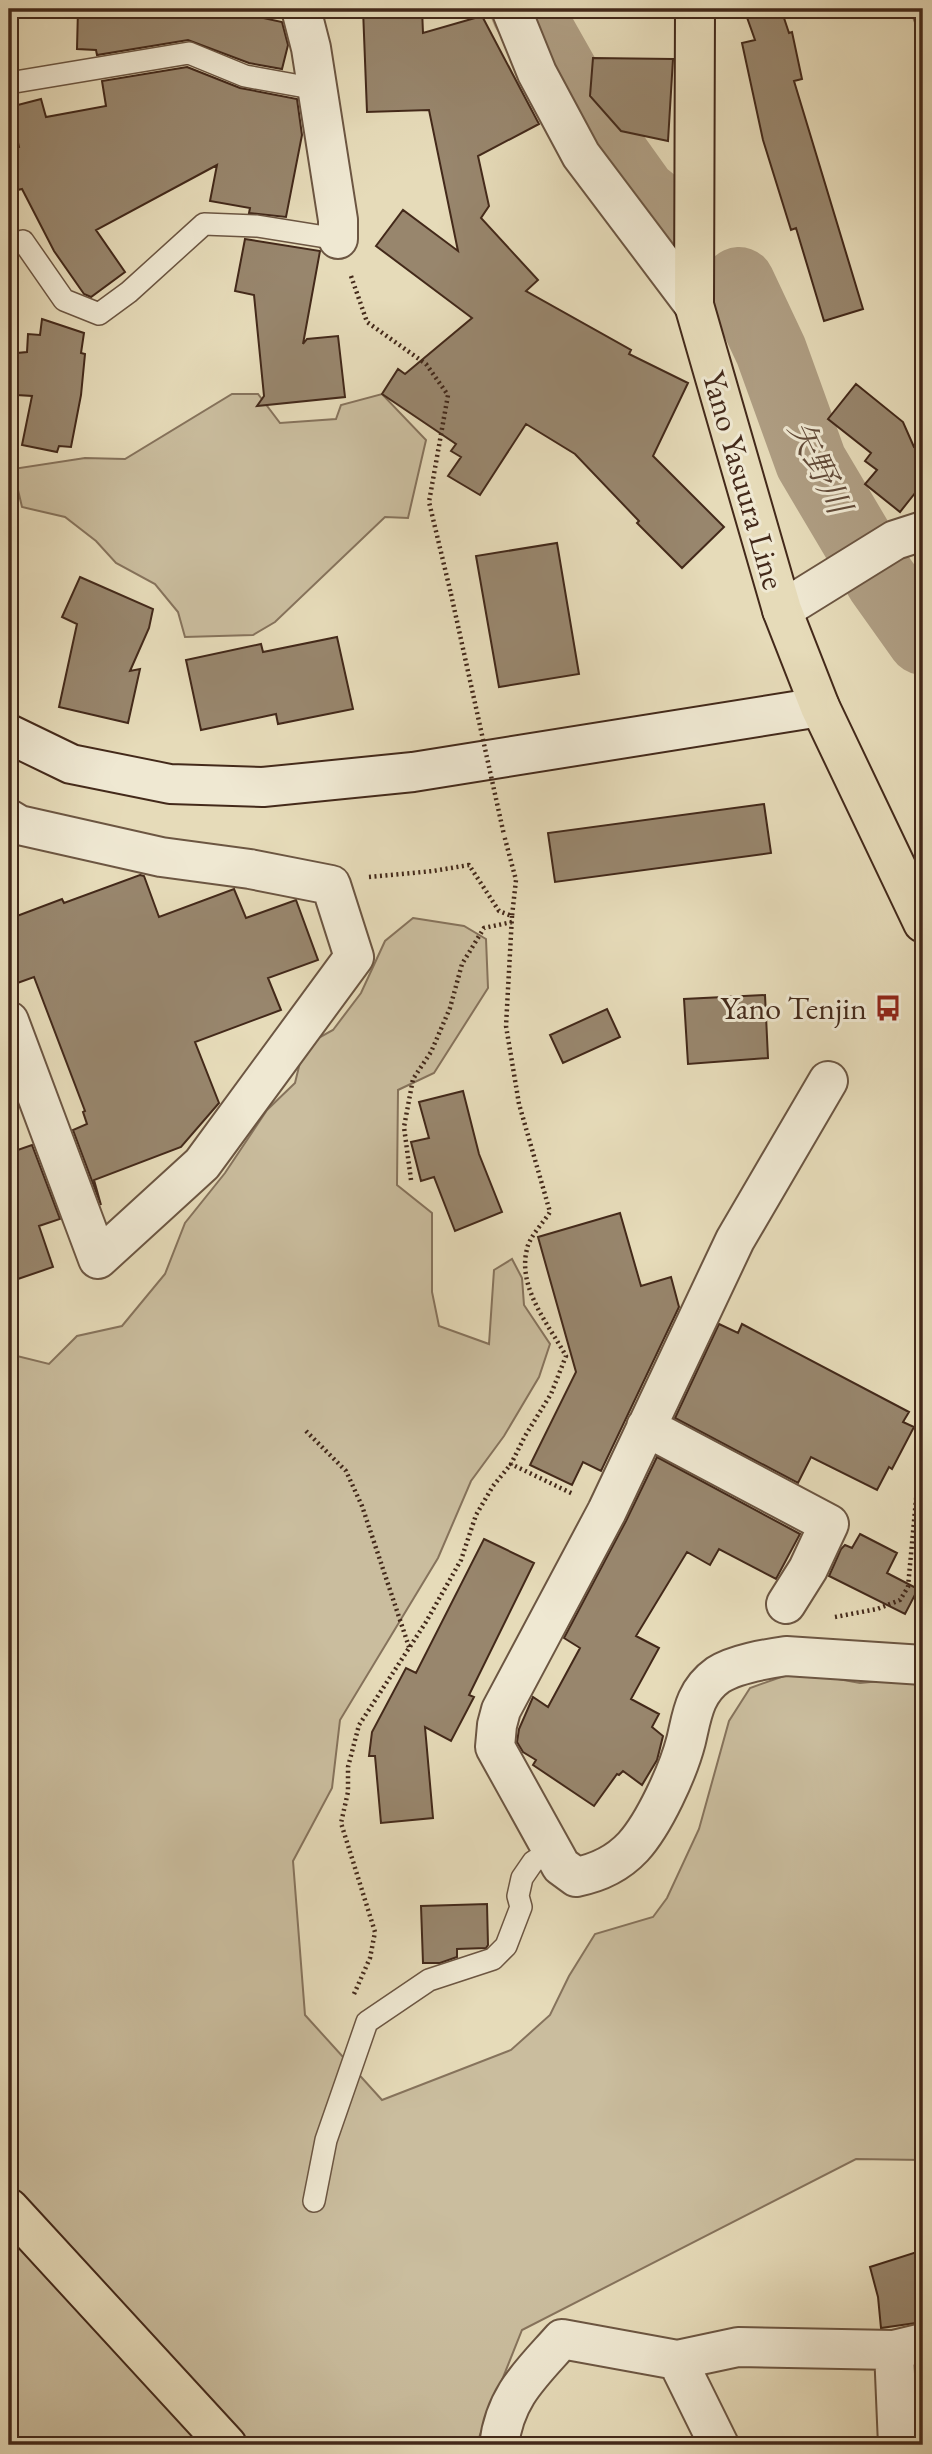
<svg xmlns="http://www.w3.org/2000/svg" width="932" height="2454" font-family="'EB Garamond','Noto Serif JP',serif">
<rect width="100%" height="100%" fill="#e6dbb9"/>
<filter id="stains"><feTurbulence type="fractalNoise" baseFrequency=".00286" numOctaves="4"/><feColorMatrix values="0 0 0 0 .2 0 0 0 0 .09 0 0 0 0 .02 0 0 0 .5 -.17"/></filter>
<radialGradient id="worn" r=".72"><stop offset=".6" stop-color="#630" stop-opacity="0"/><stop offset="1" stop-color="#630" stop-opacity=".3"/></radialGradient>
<path fill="#cabd9e" stroke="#86735c" stroke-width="2" d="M910 9H923V44Z
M232 394H258L280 423 336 419 341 405 382 394 426 440 408 518 385 517 275 622 253 635 185 637 178 612 155 584 116 563 96 541 65 517 22 507 13 469 85 458 125 459Z
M413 918 464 926 486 939 488 988 434 1073 398 1090 397 1185 432 1213V1292L439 1326 489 1344 494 1270 512 1259 522 1278 524 1305 550 1344 539 1377 504 1436 471 1481 438 1558 340 1720 332 1788 293 1861 305 2015 382 2100 511 2050 550 2015 569 1976 595 1934 653 1917 667 1898 699 1829 729 1721 750 1688 784 1676 816 1675 860 1683 902 1679 923 1688V2160L856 2159 522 2330 476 2445H9V1354L49 1364 77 1336 122 1326 165 1274 185 1223 225 1173 267 1110 295 1083 304 1046 333 1030 361 993 385 941Z"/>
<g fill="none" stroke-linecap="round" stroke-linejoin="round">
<path stroke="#af9e83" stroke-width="72" d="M526 9 591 124 641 194 672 219
M739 283 771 351 811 462 881 580 923 639"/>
</g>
<path fill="#98866d" stroke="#43291a" stroke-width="2" d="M78 9H222L282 22 288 45 282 69 249 63 188 40 97 55 96 50 77 49Z
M363 9H422L423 33 482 16 539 124 478 156 489 206 481 218 538 280 526 291 631 350 629 354 688 383 653 456 724 527 682 568 637 523 639 521 575 454 526 424 480 495 448 476 461 457 451 451 456 444 382 394 398 369 405 374 472 318 376 246 403 210 458 251 429 110 367 112Z
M744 9H781L789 33 792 32 802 79 794 81 863 309 824 321 796 228 791 230 763 140 742 43 755 40Z
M593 58 673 59 668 141 621 131 590 96Z
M187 67 240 88 297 99 302 135 286 217 249 213 250 208 210 201 217 165 96 230 125 272 91 297 84 294 54 251 22 189 9 192V149L19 147 10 107 41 99 46 117 106 106 102 81Z
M245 239 320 251 303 344 307 339 338 336 345 397 257 406 264 396 254 295 235 291Z
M42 319 84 333 81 353 85 354 81 395 71 447 59 446 57 452 22 445 32 396 17 395V391L9 389V374L17 353 27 352 28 334 40 335Z
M856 384 903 422 914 447 923 454V483L900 512 865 484 877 470 865 461 871 453 828 419Z
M557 543 579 674 499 687 476 556Z
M80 577 153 609 149 628 130 671 140 669 128 723 59 707 77 624 62 617Z
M337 637 353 709 278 724 276 714 201 730 186 660 261 644 263 652Z
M764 804 771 853 555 882 548 833Z
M140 875 144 876 159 917 234 889 246 918 296 900 318 960 268 978 281 1010 195 1042 219 1103 181 1147 94 1180 101 1205 73 1130 87 1124 83 1112 85 1111 34 977 9 986V919L62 899 64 903Z
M765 995 768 1058 688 1064 684 999Z
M607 1009 620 1037 563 1063 550 1035Z
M463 1091 479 1154 502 1212 455 1231 434 1177 421 1181 411 1142 429 1138 419 1102Z
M32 1145 60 1219 39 1226 53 1267 9 1282V1153Z
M620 1213 641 1286 671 1277 679 1307 601 1471 583 1462 572 1485 530 1465 576 1372 538 1237Z
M719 1324 738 1333 742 1324 909 1412 903 1422 914 1427 892 1469 889 1467 877 1490 811 1457 798 1483 675 1418Z
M657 1457 800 1534 776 1579 719 1549 710 1565 687 1552 636 1636 659 1648 631 1699 659 1714 652 1727 663 1736 657 1760 642 1785 623 1771 619 1775 617 1774 594 1806 533 1765 536 1760 523 1752 517 1742 519 1729 533 1697 548 1707 580 1648 564 1638 626 1521Z
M860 1534 897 1553 887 1573 918 1589 905 1614 829 1576 841 1549 845 1545 852 1548Z
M484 1539 534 1563 469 1695 474 1697 451 1741 425 1727 433 1818 381 1823 375 1756H369L372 1732 406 1668 416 1673Z
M487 1904 488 1945 486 1948 457 1949V1957L440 1963H423L421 1906Z
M923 2250V2322L881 2328 878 2297 870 2267Z"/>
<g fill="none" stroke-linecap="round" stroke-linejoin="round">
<g stroke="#6c5642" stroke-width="24">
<path id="lane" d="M9 83 189 53 245 76 317 89
M23 241 64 300 99 314 129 292 204 224 257 226 338 239
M314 2201 326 2140 367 2022 429 1980 493 1959 506 1946 521 1907 518 1896 522 1878 533 1862 552 1850"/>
</g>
<g stroke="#6c5642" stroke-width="42">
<path id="street" d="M301 9 311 48 338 220V239
M511 9 537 73 581 155 694 305
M782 610 895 540 923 531
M9 819 19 825 161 857 250 869 331 885 354 957 202 1164 98 1259 9 1021
M828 1081 735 1240 607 1511 501 1710 497 1725 495 1747 561 1866 576 1877C597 1873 618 1863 633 1847 654 1824 678 1772 686 1741 692 1716 694 1692 718 1675 735 1664 766 1659 786 1656L923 1665
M646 1427 829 1524 808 1569 786 1604
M894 2350 898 2445
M677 2360 719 2445
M499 2445C505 2396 531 2374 562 2339L677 2360 738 2347 894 2350 923 2343"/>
</g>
<g stroke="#43291a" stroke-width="42">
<path id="secondary" d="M9 734 71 764 170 784 263 787 413 772 820 707"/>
</g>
<g stroke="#43291a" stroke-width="42">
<path id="primary" d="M695 9 694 305 782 610 820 707 923 923
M9 2208 227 2445"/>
</g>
<path stroke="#43291a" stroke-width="4.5" stroke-dasharray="2 3.5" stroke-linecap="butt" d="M351 276 367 322 426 364 448 395 429 502 451 594
M369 877 433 871 469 865 499 911 512 916 516 880 504 835
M512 916 506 1026 519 1104 550 1212C544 1222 529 1237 527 1249 517 1288 549 1325 566 1356L551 1394 525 1436 511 1464 573 1494
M411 1180 404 1127 413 1079 431 1052 450 1008 462 964 484 928 512 922
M306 1431 346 1471 362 1506 409 1647
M835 1617 877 1609 900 1600 908 1587 919 1467
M354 1994 370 1958 375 1932 341 1823 348 1792V1767L359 1725 426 1622 461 1560 476 1515 493 1486 511 1464"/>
<use href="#lane" stroke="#efe8d2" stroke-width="21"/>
<use href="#street" stroke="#efe8d2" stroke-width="38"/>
<use href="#secondary" stroke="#efe8d2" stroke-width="38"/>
<use href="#primary" stroke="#e6dbb9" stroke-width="38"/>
<path stroke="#43291a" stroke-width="4.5" stroke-dasharray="2 3.5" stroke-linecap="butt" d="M451 594 504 835"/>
</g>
<defs>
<g id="bus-bare" transform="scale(2.1)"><path d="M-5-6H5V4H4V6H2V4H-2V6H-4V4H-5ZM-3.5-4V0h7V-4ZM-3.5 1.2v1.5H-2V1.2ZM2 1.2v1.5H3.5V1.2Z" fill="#8f2418" stroke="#efe8d2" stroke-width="2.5" paint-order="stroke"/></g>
</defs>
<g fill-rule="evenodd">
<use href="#bus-bare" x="888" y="1008"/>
</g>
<g text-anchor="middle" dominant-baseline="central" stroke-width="6" stroke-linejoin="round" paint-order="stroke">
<g font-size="32" fill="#43291a" stroke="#efe8d2">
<text transform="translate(744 480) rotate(74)">Yano Yasuura Line</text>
</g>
<g font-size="32" fill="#43291a" stroke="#efe8d2" text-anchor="end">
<text x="867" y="1008">Yano Tenjin</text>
</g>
<g font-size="33" font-style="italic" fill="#634c3a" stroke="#efe8d2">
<text transform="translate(820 467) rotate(64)">矢野川</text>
</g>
</g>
<rect width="932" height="2454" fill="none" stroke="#e6dbb9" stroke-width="35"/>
<rect x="10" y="10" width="911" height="2433" fill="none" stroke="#43291a" stroke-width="3.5"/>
<rect x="18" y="18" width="897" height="2419" fill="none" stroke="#43291a" stroke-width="2"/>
<rect width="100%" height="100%" filter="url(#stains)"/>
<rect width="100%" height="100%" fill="url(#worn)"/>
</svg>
